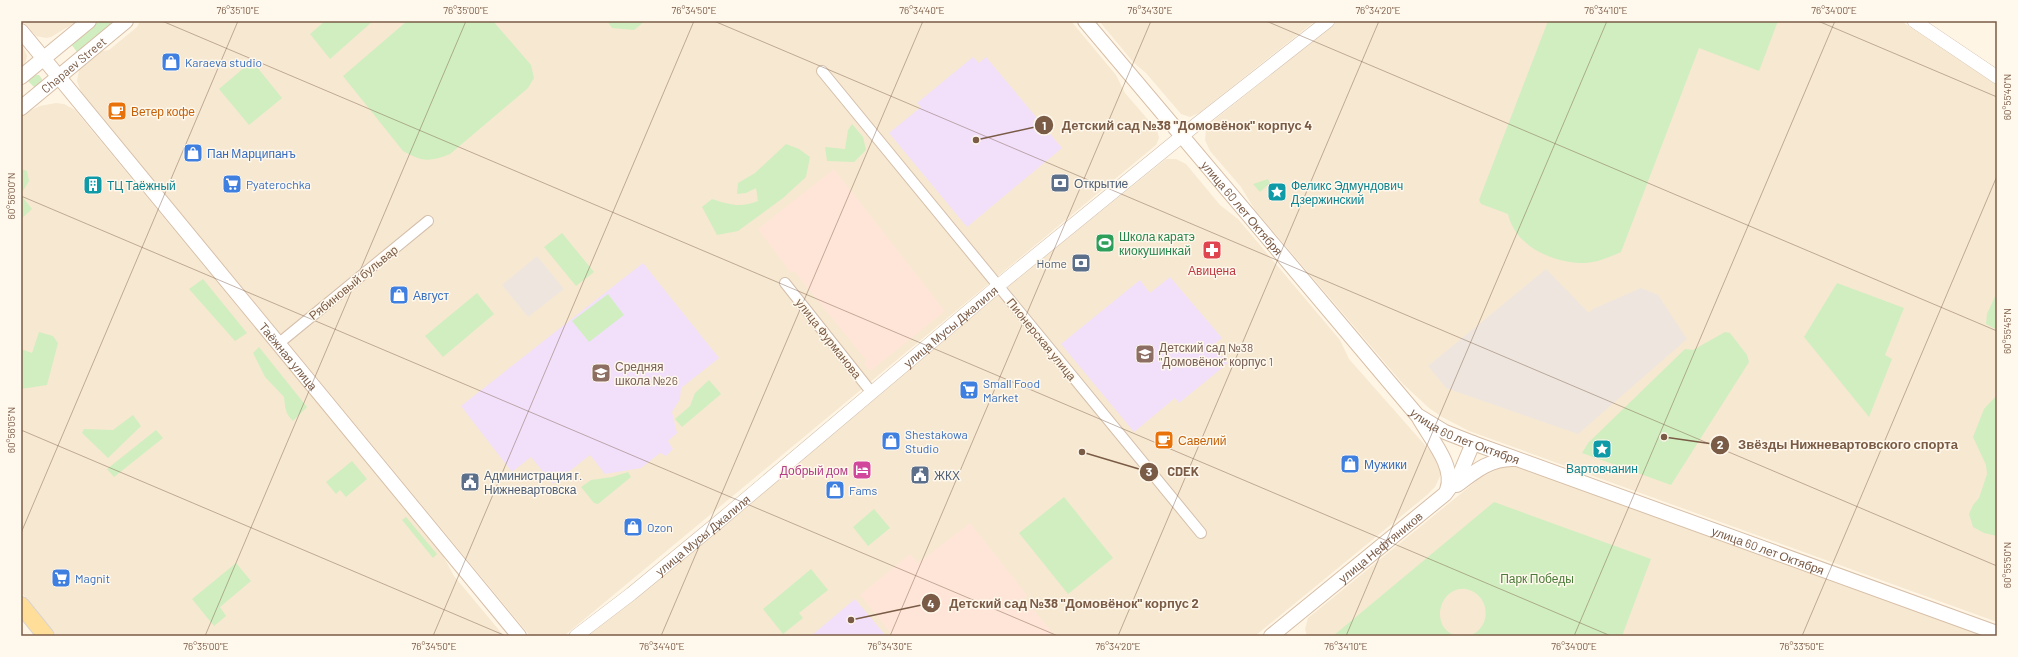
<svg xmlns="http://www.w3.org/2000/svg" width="2018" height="657" font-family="Barlow,sans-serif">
<rect width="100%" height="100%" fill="#fff5e4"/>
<path fill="#f7e8d1" d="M23 21H78L51 37 46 38 36 36Z
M140 21H1071L1116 75 1125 93 1157 130 1159 138 1156 145 564 636H530L81 92 77 81 79 70 82 65 98 52 109 50 137 27Z
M1099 21H1315L1199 113 1190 117 1181 114 1146 73 1134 63Z
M1338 21H1901L1997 85V622L1469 431 1442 417 1429 408 1403 384 1255 210 1241 187 1210 151 1205 140 1206 130 1213 121Z
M21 42 27 56 25 64 21 69Z
M56 103 64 104 75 110 442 554 454 576 504 636H57L21 592V117L27 112 40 106Z
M1166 159H1176L1186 164 1220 205 1238 219 1340 340 1349 359 1432 453 1440 467 1441 474 1435 487 1427 495 1255 636H584L993 298Z
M1519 459 1987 636H1307L1305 629 1308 618 1480 478 1500 468 1511 466Z"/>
<path fill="#ffe5d7" d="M834 169 945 311 874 368 872 371 864 365 866 360 794 271 791 273 758 229Z
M970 523 1027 595 1024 598 1055 636H893L860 595 910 554 918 563Z"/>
<path fill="#eee6de" d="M537 256 564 289 528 317 502 285Z
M1546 269 1589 313 1593 309 1641 288 1658 295 1687 339 1578 434 1446 388 1428 366Z"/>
<path fill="#f2e0fb" d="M973 57 979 63 986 57 1062 148 967 227 889 133 921 107 917 103Z
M643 263 719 358 681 388 680 399 672 412 677 433 668 441 673 449 666 456 660 453 641 468 605 474 590 455 553 484 531 457 512 472 461 406Z
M1170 277 1222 338 1213 345 1228 363 1179 403 1175 398 1134 432 1061 344 1140 280 1150 293Z
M855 599 886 636H811L849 604Z"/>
<path fill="#d1eec0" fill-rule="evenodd" d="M99 21H116L77 52 71 44Z
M325 21H373L330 59 310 34Z
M407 21H493L531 65 534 78 528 88 450 154C430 162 422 162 403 151L343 76Z
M610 21H645L634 30 612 28 608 22Z
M1548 21H1778L1759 71 1699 48 1621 252C1610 257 1598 262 1586 263 1555 264 1515 247 1508 214L1481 204 1479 200Z
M252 61 282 98 249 125 219 89Z
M36 75H39L42 79 41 82 35 88 28 81Z
M852 124 863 137 866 150 854 162 827 161 825 147 845 149 848 130Z
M786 144 799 149 810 157 806 177 783 198 738 231 717 235 702 207 712 199C730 205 741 208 758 201L756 188 746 193 737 194 738 183 755 173Z
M21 169 27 171 29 181 21 194Z
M1268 179 1270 183 1260 192 1253 184Z
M21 195 32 209 21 219Z
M562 233 594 272 576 286 544 247Z
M203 279 247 333 235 341 189 289Z
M1837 283 1904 308 1885 355 1892 359 1869 417 1804 337Z
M1997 292V330L1986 324 1987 314Z
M477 293 494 314 443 357 425 336Z
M608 294 624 315 589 342 572 321Z
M39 332 53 336 58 343 47 385 21 389V349L32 353Z
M1725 332 1730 333 1747 355 1749 362 1671 485 1582 453 1588 443 1685 349 1693 350Z
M259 347 307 407 293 421C285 414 285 406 284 397L265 377 253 353Z
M709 380 721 394 682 427 675 419 690 406 695 393Z
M1997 395V536L1984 533 1973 527 1969 514 1973 505 1979 498 1987 474 1986 465 1973 437 1984 409Z
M133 415 141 426 108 458 82 433 84 429 113 430Z
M156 430 163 438 114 477 107 469Z
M352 461 367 479 346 497 340 490 336 494 326 482Z
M628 472 631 477 598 504 594 503 581 487 591 480 612 477Z
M1064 497 1113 558 1068 594 1019 533Z
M1494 502 1651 559 1622 636H1333ZM1466 589C1496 596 1490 640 1459 636 1429 632 1437 586 1466 589Z
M874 509 890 528 868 546 853 527Z
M406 517 437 554 433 558 402 520Z
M236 563 251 581 220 607 226 616 214 626 192 599Z
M811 569 828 590 799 613 803 618 783 634 763 609Z"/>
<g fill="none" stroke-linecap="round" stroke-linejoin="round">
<g stroke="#d4bfab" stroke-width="12">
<path id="minor" d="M822 71 1201 533
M785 283 872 393
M278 344 428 221"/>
</g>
<g stroke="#d4bfab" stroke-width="14">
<g id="tertiary">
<path d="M1914 21 1997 77"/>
<path id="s1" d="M576 636 631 594 722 519 998 286 1198 123 1328 21"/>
</g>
</g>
<g stroke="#d7bfa8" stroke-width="16">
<g id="secondary">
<path id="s2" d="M1085 21 1417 415 1445 432 1473 443 1997 633"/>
<path id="s3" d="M21 31 519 636"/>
<path d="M21 77 89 21"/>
<path id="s4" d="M21 108 126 21"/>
<path d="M1419 418C1430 438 1456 467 1447 490"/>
<path d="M1457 485C1474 472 1491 458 1514 459"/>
<path id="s5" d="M1271 636 1445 494 1460 474 1473 443"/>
</g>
</g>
<g stroke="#dcd4cf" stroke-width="18">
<path id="primary" d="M21 605 46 636"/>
</g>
<use href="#minor" stroke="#fff" stroke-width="10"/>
<use href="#tertiary" stroke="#fff" stroke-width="13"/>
<use href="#secondary" stroke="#fff" stroke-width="14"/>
<use href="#primary" stroke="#ffde9a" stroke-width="16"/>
</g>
<path fill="none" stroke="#7a5b46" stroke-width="1" stroke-opacity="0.45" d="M162 21 1611 636M714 21 1997 566M1266 21 1997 331M1818 21 1997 97M21 196 1058 636M21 430 506 636M21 533 238 21M205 636 466 21M433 636 694 21M661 636 923 21M890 636 1151 21M1118 636 1379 21M1346 636 1607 21M1574 636 1835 21M1802 636 1997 176"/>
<defs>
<g id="shop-square" transform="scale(1)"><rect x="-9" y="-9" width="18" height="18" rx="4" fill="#3f7fe0" stroke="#fff8ec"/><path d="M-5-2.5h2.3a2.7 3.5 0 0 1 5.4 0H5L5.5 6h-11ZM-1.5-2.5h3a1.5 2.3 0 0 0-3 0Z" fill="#fff"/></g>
<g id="cafe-square" transform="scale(1)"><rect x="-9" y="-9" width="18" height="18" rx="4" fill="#e8710a" stroke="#fff8ec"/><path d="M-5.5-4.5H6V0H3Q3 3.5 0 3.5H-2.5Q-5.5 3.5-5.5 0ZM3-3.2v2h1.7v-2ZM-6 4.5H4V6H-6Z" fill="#fff"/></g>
<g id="bank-square" transform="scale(1)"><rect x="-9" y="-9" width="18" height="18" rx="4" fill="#5c6f8a" stroke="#fff8ec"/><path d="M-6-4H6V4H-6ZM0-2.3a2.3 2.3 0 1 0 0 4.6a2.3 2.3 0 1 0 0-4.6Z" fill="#fff"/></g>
<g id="supermarket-square" transform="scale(1)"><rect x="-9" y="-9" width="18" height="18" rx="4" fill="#3f7fe0" stroke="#fff8ec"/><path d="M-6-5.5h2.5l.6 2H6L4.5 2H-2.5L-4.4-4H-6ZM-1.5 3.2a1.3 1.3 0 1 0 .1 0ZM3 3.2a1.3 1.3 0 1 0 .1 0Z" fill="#fff"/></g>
<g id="building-square" transform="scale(1)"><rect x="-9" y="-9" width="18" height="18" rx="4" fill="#0f9aa8" stroke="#fff8ec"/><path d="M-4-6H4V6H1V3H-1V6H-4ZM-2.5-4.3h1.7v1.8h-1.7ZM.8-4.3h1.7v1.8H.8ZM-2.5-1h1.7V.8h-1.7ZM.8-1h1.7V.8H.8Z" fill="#fff"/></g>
<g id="sight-square" transform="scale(1)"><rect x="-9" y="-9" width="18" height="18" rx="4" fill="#0f9aa8" stroke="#fff8ec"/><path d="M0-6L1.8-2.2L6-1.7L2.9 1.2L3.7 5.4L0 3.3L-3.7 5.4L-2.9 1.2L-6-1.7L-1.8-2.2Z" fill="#fff"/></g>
<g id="stadium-square" transform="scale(1)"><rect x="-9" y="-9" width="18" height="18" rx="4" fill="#2e9e5b" stroke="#fff8ec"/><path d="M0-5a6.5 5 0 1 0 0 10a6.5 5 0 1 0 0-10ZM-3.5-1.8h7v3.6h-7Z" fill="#fff"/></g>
<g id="pharmacy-square" transform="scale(1)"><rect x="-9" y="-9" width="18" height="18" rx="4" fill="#e0444e" stroke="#fff8ec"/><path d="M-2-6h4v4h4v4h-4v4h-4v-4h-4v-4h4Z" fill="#fff"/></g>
<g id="school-square" transform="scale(1)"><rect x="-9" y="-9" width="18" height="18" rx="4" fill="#8d6e63" stroke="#fff8ec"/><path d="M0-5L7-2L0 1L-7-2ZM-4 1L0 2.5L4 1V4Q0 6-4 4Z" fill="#fff"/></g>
<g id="hotel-square" transform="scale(1)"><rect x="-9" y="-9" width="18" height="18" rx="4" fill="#d1479c" stroke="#fff8ec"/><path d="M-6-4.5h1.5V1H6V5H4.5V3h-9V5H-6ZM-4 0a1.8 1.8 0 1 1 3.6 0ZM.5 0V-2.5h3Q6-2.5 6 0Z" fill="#fff"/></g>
<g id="civic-square" transform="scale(1)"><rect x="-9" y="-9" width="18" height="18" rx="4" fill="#5c6f8a" stroke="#fff8ec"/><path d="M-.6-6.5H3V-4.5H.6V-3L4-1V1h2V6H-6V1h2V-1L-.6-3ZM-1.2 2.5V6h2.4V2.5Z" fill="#fff"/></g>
</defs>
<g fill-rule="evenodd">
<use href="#shop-square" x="171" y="62"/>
<use href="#cafe-square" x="117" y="111"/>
<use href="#shop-square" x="193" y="153"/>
<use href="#bank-square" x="1060" y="183"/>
<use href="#supermarket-square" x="232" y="184"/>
<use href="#building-square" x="93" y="185"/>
<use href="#sight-square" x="1277" y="192"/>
<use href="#stadium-square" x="1105" y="243"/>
<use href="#pharmacy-square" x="1212" y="250"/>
<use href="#bank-square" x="1081" y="263"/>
<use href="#shop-square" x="399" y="295"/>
<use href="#school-square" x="1145" y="354"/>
<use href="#school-square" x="601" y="373"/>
<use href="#supermarket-square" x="969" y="390"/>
<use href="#cafe-square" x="1164" y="440"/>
<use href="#shop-square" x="891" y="441"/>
<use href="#sight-square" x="1602" y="449"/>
<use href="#shop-square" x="1350" y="464"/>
<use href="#hotel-square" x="862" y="470"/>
<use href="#civic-square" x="920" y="475"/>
<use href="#civic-square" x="470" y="482"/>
<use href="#shop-square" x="835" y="490"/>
<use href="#shop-square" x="633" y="527"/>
<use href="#supermarket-square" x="61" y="578"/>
</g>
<g text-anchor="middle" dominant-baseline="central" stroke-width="3" stroke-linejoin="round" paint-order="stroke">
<g font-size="12" fill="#366cbe" stroke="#fff8ec" text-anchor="start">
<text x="185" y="62">Karaeva studio</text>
<text x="207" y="153">Пан Марципанъ</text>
<text x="246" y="184">Pyaterochka</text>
<text x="413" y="295">Август</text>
<text x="983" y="383">Small Food<tspan x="983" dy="14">Market</tspan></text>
<text x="905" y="434">Shestakowa<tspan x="905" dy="14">Studio</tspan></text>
<text x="1364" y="464">Мужики</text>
<text x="849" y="490">Fams</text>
<text x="647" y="527">Ozon</text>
<text x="75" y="578">Magnit</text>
</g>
<g font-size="12" fill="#7a5b46" stroke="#fff8ec">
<text stroke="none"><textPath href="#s4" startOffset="68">Chapaev Street</textPath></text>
<text stroke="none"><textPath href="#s2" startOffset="244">улица 60 лет Октября</textPath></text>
<text transform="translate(353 282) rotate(-39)">Рябиновый бульвар</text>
<text stroke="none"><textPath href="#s1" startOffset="486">улица Мусы Джалиля</textPath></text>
<text transform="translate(829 338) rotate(52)">улица Фурманова</text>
<text transform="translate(1042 339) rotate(51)">Пионерская улица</text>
<text stroke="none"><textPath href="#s3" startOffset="421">Таёжная улица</textPath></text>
<text stroke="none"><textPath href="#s2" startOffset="568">улица 60 лет Октября</textPath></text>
<text stroke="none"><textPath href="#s1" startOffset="162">улица Мусы Джалиля</textPath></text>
<text stroke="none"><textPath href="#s5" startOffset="141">улица Нефтяников</textPath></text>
<text stroke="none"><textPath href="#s2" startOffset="892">улица 60 лет Октября</textPath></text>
</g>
<g font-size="12" fill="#c56008" stroke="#fff8ec" text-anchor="start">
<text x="131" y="111">Ветер кофе</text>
<text x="1178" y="440">Савелий</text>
</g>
<g font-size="12" fill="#4e5e75" stroke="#fff8ec" text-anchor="start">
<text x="1074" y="183">Открытие</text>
<text x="1067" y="263" text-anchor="end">Home</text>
<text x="484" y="475">Администрация г.<tspan x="484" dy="14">Нижневартовска</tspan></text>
<text x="934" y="475">ЖКХ</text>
</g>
<g font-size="12" fill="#0d838f" stroke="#fff8ec" text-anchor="start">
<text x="107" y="185">ТЦ Таёжный</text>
<text x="1291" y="185">Феликс Эдмундович<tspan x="1291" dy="14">Дзержинский</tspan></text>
<text x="1602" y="468" text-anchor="middle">Вартовчанин</text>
</g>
<g font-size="12" fill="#27864d" stroke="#fff8ec" text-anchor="start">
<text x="1119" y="236">Школа каратэ<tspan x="1119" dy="14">киокушинкай</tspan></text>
</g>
<g font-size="12" fill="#be3a42" stroke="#fff8ec">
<text x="1212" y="270">Авицена</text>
</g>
<g font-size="12" fill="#785e54" stroke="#fff8ec" text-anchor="start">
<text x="1159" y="347">Детский сад №38<tspan x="1159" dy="14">"Домовёнок" корпус 1</tspan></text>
<text x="615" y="366">Средняя<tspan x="615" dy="14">школа №26</tspan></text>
</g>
<g font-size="12" fill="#b23c85" stroke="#fff8ec" text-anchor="end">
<text x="848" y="470">Добрый дом</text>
</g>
<g font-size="12" fill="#4a7b3a" stroke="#fff8ec">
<text x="1537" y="578">Парк Победы</text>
</g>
</g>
<path fill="none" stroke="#7a5b46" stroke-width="1.5" d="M976 140L1044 125M1664 437L1720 445M1082 452L1149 472M851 620L931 603"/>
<g fill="#7a5b46" stroke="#fff8ec" stroke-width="1.5">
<circle cx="976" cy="140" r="4"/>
<circle cx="1664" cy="437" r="4"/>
<circle cx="1082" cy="452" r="4"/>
<circle cx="851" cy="620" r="4"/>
<circle cx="1044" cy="125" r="10"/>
<circle cx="1720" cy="445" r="10"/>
<circle cx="1149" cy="472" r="10"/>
<circle cx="931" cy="603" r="10"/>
</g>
<g font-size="12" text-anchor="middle" font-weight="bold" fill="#fff">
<text x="1044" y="130">1</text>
<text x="1720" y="449">2</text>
<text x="1149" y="476">3</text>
<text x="931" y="608">4</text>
</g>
<g font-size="13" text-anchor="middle" font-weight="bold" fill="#7a5b46" stroke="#fff8ec" stroke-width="3" stroke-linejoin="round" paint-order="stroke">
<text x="1187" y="130">Детский сад №38 "Домовёнок" корпус 4</text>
<text x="1848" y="449">Звёзды Нижневартовского спорта</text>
<text x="1183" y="476">CDEK</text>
<text x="1074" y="608">Детский сад №38 "Домовёнок" корпус 2</text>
</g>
<rect width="2018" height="657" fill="none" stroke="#fff8ec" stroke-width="44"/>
<rect x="22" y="22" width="1974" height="613" fill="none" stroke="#7a5b46" stroke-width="1.5"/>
<g font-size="10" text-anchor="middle" fill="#7a5b46">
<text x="238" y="14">76°35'10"E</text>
<text x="466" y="14">76°35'00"E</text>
<text x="694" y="14">76°34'50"E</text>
<text x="922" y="14">76°34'40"E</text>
<text x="1150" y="14">76°34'30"E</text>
<text x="1378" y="14">76°34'20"E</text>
<text x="1606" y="14">76°34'10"E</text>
<text x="1834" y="14">76°34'00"E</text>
<text transform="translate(2007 97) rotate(-90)" y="4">60°55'40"N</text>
<text transform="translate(11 196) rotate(-90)" y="4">60°56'00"N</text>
<text transform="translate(2007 331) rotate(-90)" y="4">60°55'45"N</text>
<text transform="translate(11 430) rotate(-90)" y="4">60°56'05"N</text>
<text transform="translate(2007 565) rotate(-90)" y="4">60°55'50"N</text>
<text x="206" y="650">76°35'00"E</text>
<text x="434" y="650">76°34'50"E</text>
<text x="662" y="650">76°34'40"E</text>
<text x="890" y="650">76°34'30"E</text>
<text x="1118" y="650">76°34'20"E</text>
<text x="1346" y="650">76°34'10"E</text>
<text x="1574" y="650">76°34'00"E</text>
<text x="1802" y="650">76°33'50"E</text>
</g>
</svg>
